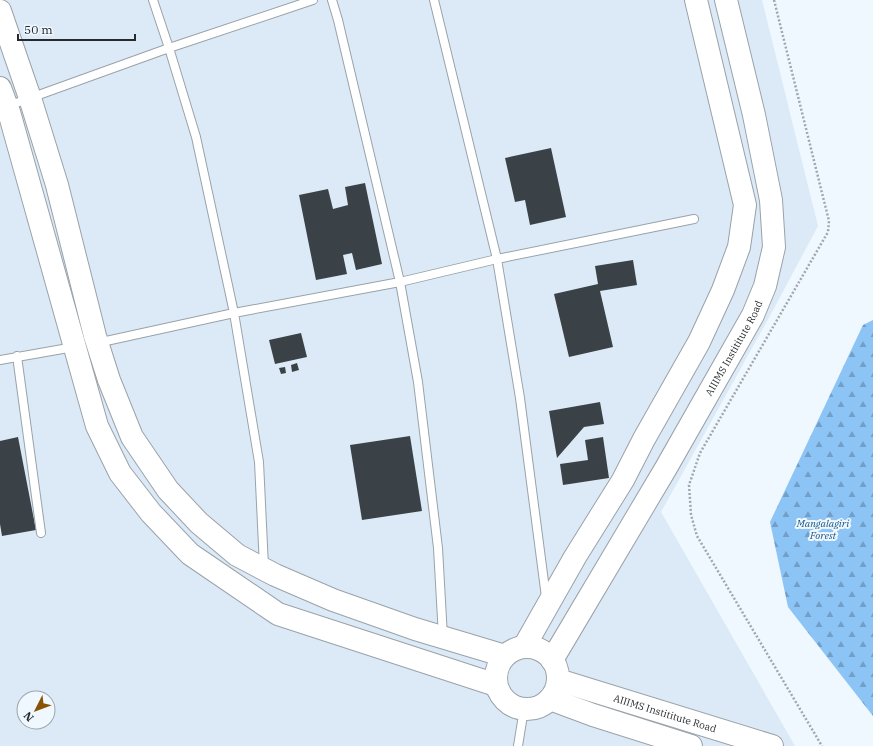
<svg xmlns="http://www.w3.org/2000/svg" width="873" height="746" font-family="'IBM Plex Serif',serif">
<defs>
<pattern id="forest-firs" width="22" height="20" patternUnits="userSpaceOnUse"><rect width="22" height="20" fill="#8cc4f6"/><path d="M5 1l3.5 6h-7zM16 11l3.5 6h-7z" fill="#729fc8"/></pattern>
</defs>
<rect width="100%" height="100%" fill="#eff7ff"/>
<path fill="#dceaf7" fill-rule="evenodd" d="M0 0H762L818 226 771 314 661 512 795 746H0ZM24 698H48V722H24Z"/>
<path fill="url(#forest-firs)" d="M873 320V716L788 607 770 522 863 325Z"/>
<path fill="#3b4247" d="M551 148 566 217 530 225 525 200 515 202 505 158Z
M365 183 382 264 356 270 352 253 343 255 347 274 316 280 299 195 328 189 333 209 348 205 345 187Z
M633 260 637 285 600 291 613 347 569 357 554 294 598 284 595 266Z
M301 333 307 357 275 364 269 340Z
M297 363 299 370 292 372 291 365Z
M285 367 286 373 281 374 279 368Z
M600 402 604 424 584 427 557 458 549 411Z
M410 436 422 511 362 520 350 445Z
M18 437 36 530 2 536 0 524V441Z
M603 437 609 478 563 485 560 464 588 460 585 440Z"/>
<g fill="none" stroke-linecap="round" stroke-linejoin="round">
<g stroke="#9aa2a9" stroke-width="10">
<path id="lane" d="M153 0 169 48 196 137 234 313 259 462 264 567
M332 0 338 20 400 282 418 382 438 548 443 637
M434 0 497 259 520 398 546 597
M8 106 169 48 313 0
M97 343 234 313 400 282 497 259 694 219
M17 356 41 533
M0 360 74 347
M518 746 524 709"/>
</g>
<g stroke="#9aa2a9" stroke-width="24">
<g id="secondary">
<path d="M0 11 30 98 57 185 95 336 109 380 132 437 168 490 199 523 237 555 275 575 333 600 415 629 505 656"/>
<path d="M0 88 9 112 97 426 120 473 151 513 190 554 278 614 496 685"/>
<path d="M524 647 575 557 623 480 644 439 699 342 723 290 739 247 745 205 696 0"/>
<circle cx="527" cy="678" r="31"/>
<path id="s1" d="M552 660 666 468 753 315 765 286 774 247 771 200 754 115 726 0"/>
<path id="s2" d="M558 680 772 746"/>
<path d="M550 699 593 715 691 746"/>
</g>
</g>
<path stroke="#a1a7ad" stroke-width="2.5" stroke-dasharray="2 2" stroke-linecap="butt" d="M774 0 829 221 828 232 700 453 689 485 691 515 697 536 822 746"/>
<use href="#lane" stroke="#fff" stroke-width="8"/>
<use href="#secondary" stroke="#fff" stroke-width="22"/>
</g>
<g text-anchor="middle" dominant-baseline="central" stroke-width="4" stroke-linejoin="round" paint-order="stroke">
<g font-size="10" fill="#272a2d" stroke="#eff7ff">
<text stroke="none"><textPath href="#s1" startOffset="361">AIIIMS Instititute Road</textPath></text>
<text stroke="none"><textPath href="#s2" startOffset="112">AIIIMS Instititute Road</textPath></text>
</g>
<g font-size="10" font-style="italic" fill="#165381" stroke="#eff7ff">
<text x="823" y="523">Mangalagiri<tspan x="823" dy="12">Forest</tspan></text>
</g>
</g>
<g transform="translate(36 710) rotate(228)"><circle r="19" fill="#eff7ff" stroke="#9fa5ab"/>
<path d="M0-3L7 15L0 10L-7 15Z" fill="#8a5304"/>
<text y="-6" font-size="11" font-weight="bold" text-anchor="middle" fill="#272a2d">N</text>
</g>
<path d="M18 34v6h117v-6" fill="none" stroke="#272a2d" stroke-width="2"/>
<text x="24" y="34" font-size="12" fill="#272a2d" stroke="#eff7ff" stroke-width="3" paint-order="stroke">50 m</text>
</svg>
